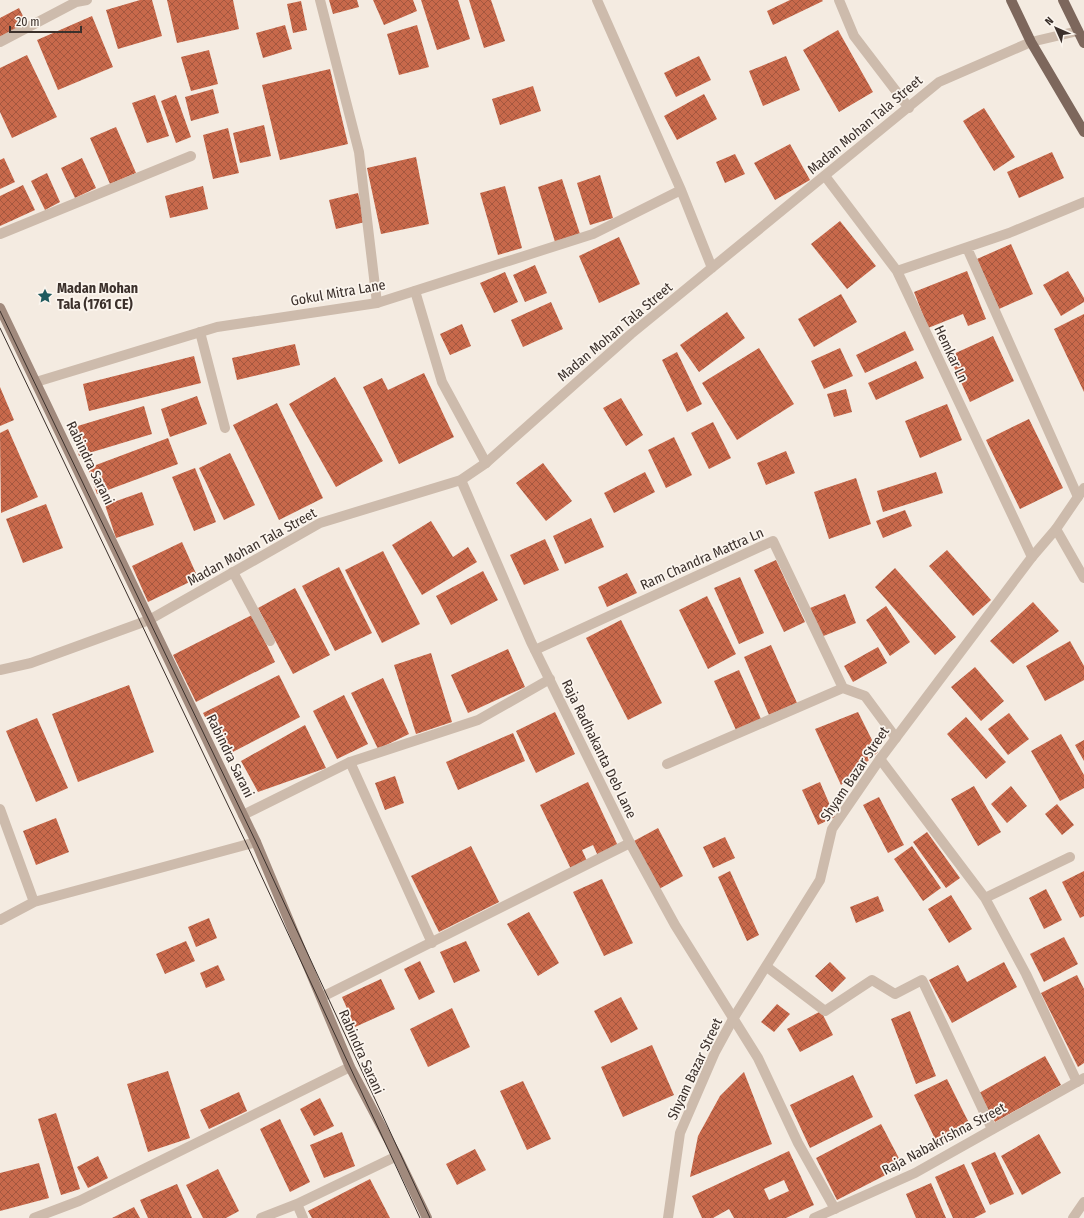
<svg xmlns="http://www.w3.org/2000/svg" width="1084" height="1218" font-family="'Fira Sans Condensed',sans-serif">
<defs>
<pattern id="building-cross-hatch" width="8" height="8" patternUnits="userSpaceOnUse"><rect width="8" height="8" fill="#c8694b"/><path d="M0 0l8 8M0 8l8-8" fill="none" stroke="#a4573f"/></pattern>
</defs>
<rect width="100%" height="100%" fill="#f4ebe1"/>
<path fill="url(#building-cross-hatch)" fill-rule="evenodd" d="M140 0H152L162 36 118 49 106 10Z
M167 0H233L239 29 177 43Z
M329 0H357L359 7 333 14Z
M373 0H413L417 11 384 25Z
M421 0H458L470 39 437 50Z
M469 0H491L505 41 484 48Z
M790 0H822L823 1 773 25 767 11Z
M301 1 307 30 293 33 287 4Z
M19 8 27 24 0 38V18Z
M92 16 113 67 58 90 37 40Z
M285 25 292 49 263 58 256 33Z
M417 25 429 67 399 75 387 34Z
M838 30 873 92 839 112 803 50Z
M209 50 218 84 191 91 181 57Z
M27 55 57 117 12 138 0 112V68Z
M699 56 711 80 676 97 664 73Z
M786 56 800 90 763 106 749 71Z
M330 69 348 144 280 160 262 85Z
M533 86 541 111 500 125 492 99Z
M213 89 219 113 191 121 185 97Z
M704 94 717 119 677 140 664 116Z
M155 95 169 136 147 143 132 103Z
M176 95 191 137 176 143 161 101Z
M984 108 1015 157 994 171 963 121Z
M264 125 271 156 240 163 233 133Z
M116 127 136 173 110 184 90 138Z
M228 128 239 173 213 179 203 135Z
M790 144 810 180 775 200 754 163Z
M1052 152 1064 178 1019 198 1007 172Z
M735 154 745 174 725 183 716 162Z
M416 157 429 224 381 234 367 168Z
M4 158 15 182 0 189V160Z
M82 158 96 188 75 198 61 168Z
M47 173 60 202 45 210 31 181Z
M600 175 613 218 590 225 577 183Z
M562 179 580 234 555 242 538 187Z
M23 185 35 210 0 226V196Z
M203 186 208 209 170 218 165 196Z
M505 186 522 248 498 255 480 193Z
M358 193 365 222 336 229 329 200Z
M840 221 876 266 847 289 811 244Z
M619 237 640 284 599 303 579 256Z
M1011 244 1033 294 999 309 977 259Z
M535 265 547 293 525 302 513 275Z
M967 271 986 319 968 326 963 314 928 328 914 292Z
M1068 271 1084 298V302L1061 316 1043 285Z
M505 272 518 302 494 313 480 283Z
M841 294 857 322 814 347 798 319Z
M551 302 563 329 523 347 511 320Z
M727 312 745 338 699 372 680 345Z
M1084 314V392L1054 329Z
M462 324 471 346 450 355 440 334Z
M905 331 914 350 865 373 856 355Z
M993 336 1014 381 970 402 949 356Z
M295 344 300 365 237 380 232 358Z
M759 348 794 404 737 440 702 383Z
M840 348 853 376 824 389 811 361Z
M677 352 702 404 687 412 662 360Z
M194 356 201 383 89 411 83 384Z
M916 361 924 378 876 400 868 383Z
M424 373 454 437 399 464 363 387 382 378 388 390Z
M335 377 383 461 336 487 289 404Z
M0 387 14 420 0 426Z
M846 389 852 412 834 417 827 394Z
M197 396 207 424 170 437 161 409Z
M621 398 643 435 626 446 603 408Z
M277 403 323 498 279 520 233 425Z
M947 404 962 440 920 458 905 421Z
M144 406 152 434 79 456 71 428Z
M1029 419 1063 488 1020 509 986 440Z
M713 422 731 458 709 469 691 433Z
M8 429 38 497 1 513 0 433Z
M674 437 692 475 666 488 648 450Z
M168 438 178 464 97 494 88 468Z
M786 451 795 473 766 485 757 463Z
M230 453 255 505 224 520 199 468Z
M543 463 572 501 546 521 516 483Z
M195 468 216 522 194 531 172 477Z
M645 472 655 492 614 513 604 493Z
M936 472 943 493 883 512 877 491Z
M856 478 871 524 829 539 814 492Z
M142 492 154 525 116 538 105 505Z
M46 504 63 548 23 563 6 519Z
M905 510 912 526 883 538 876 521Z
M591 518 604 547 565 564 553 536Z
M431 521 453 557 468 547 477 562 422 595 392 545Z
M545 539 559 570 524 585 510 555Z
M182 542 198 578 148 602 132 566Z
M947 550 991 600 973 616 929 566Z
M383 551 420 624 382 643 345 570Z
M776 560 805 622 784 632 754 570Z
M339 567 372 633 335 651 302 586Z
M895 568 956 637 935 655 875 587Z
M483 571 498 600 451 625 436 596Z
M627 573 637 593 607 607 598 587Z
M740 577 764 633 739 644 714 588Z
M295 588 330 655 293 674 258 608Z
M845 594 856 623 821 637 810 608Z
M707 596 736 654 708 669 679 610Z
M1033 602 1059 631 1013 664 990 641Z
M886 606 910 642 890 656 866 620Z
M252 615 275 662 196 702 173 655Z
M621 620 662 703 628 720 586 638Z
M1070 641 1084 666V680L1045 701 1026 666Z
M771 645 797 703 769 715 744 657Z
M878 647 887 663 853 682 844 666Z
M508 649 525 687 468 713 451 675Z
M431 653 452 722 416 734 394 665Z
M975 667 1004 701 981 721 951 687Z
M739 670 761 719 736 730 714 681Z
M279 675 300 717 225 756 203 713Z
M383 678 409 734 378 749 351 693Z
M129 685 154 752 78 782 52 714Z
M344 695 368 744 337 759 313 711Z
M555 712 575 754 536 773 516 731Z
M858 712 878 752 841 785 815 729Z
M1009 713 1029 739 1008 755 988 729Z
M966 717 1006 762 986 779 947 734Z
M37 718 68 788 36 802 6 731Z
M305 725 326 768 258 792 241 761Z
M513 733 525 761 458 790 446 762Z
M1061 734 1084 775V788L1060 801 1031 751Z
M1084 740V761L1075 745Z
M395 776 404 803 385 810 375 783Z
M588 782 618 846 598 856 593 845 582 850 587 861 571 869 540 805Z
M820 782 835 817 818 825 802 790Z
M974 786 1001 832 978 846 951 799Z
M1011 786 1027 806 1007 823 991 804Z
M879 797 904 845 888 853 863 805Z
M1057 804 1074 825 1062 835 1045 814Z
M56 818 69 852 36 865 23 831Z
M658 828 683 876 659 889 634 841Z
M927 832 960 878 946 888 913 842Z
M725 837 735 858 713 868 703 847Z
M471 846 499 902 439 932 411 876Z
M912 846 941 888 923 901 894 859Z
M730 871 759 935 747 941 718 877Z
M1084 871V916L1080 918 1062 882Z
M602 879 633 943 604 956 573 892Z
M1046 889 1062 920 1044 929 1029 898Z
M951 895 972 929 949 943 928 909Z
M878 896 884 911 856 923 850 907Z
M529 912 559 963 538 976 507 924Z
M209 918 217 938 196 947 188 927Z
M1064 937 1078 964 1044 982 1030 954Z
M186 941 195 961 165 974 156 954Z
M466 941 480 971 454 983 440 952Z
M420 961 435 992 419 1000 404 969Z
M830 962 846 978 832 992 815 976Z
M1004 962 1017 987 952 1023 929 980 958 965 967 982Z
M218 965 225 980 206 988 200 973Z
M1077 975 1084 989V1063L1078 1067 1041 993Z
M381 979 395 1009 355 1027 342 997Z
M621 997 638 1029 611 1043 594 1011Z
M777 1004 790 1014 774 1032 761 1022Z
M452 1008 470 1047 428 1067 410 1029Z
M821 1011 833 1035 800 1052 787 1029Z
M910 1011 936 1076 916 1084 891 1019Z
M652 1045 674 1095 623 1117 601 1067Z
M1045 1056 1061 1085 995 1122 979 1093Z
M168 1071 190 1138 148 1152 127 1084Z
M744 1072 772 1144 690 1177 698 1136 720 1096Z
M853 1075 873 1117 810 1148 790 1105Z
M947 1079 972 1129 938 1145 914 1095Z
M523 1081 551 1139 527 1150 500 1091Z
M239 1092 247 1111 209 1129 200 1110Z
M320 1098 334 1126 314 1136 300 1109Z
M56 1113 80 1189 61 1195 38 1119Z
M280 1119 310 1182 290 1192 260 1129Z
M881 1124 903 1166 837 1200 816 1158Z
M342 1132 355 1166 324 1178 310 1145Z
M1039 1134 1061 1173 1022 1195 1001 1156Z
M475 1149 486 1170 457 1185 446 1164Z
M789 1151 814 1205 786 1218H734L729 1209 713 1218H702L692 1196ZM784 1180 789 1191 769 1200 764 1189Z
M995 1152 1014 1194 990 1205 971 1163Z
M98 1156 108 1178 88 1188 77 1167Z
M39 1163 49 1198 0 1211V1173Z
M964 1164 986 1212 974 1218H953L935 1177Z
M218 1169 239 1211 226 1218H203L186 1185Z
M370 1179 390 1218H312L308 1211Z
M931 1183 946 1218H916L906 1194Z
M177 1184 192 1218H148L140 1200Z
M134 1207 140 1218H112Z"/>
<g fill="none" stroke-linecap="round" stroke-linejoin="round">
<path stroke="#cdbbac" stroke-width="10" d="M320 0 359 152 377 303
M839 0 854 36 909 108
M0 42 76 2 87 0
M0 234 191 156
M415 291 442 382 486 463
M535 650 773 541 843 688 865 696 896 738
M880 759 985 898 1026 974 1077 1082
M667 764 843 688
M243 815 350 762 478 720 550 679
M985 898 1070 857
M767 967 825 1011 872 980 895 994 922 980 992 1129
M322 997 630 843"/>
<path stroke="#cdbbac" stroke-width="10" d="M825 176 897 271 1032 557
M967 248 1078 497
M897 271 1009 233 1084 202
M200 332 225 428
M461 480 531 642 630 843 675 925 758 1058 798 1143 835 1209
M1056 529 1084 578
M233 572 270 641
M0 670 31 663 149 620
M350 762 432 943
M0 809 34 902
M0 920 34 902 256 842
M297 1204 303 1218
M34 1218 79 1201 350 1067
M261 1218 297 1204 397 1156
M1073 1218 1084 1202"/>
<path stroke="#cdbbac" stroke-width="10" d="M597 0 681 190 712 268
M36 382 217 327 377 303 593 234 681 190
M149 620 320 523 461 480 486 463 631 334 939 82 1031 42 1078 31
M668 1218 680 1133 715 1052 733 1019 820 880 832 829 880 759 1032 557 1056 529 1084 488
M814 1218 915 1173 1084 1078"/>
<path stroke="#a18a7d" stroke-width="10" d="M0 308 256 842 350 1067 397 1156 427 1218"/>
<path stroke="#7d675c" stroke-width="10" d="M1011 0 1031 42 1084 132
M1063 0 1084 43"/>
<path stroke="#3b302b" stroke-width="1" d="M0 311 256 842 430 1218
M0 328 247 845 420 1218"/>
</g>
<defs>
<g id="sight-bare" transform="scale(1.2)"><path d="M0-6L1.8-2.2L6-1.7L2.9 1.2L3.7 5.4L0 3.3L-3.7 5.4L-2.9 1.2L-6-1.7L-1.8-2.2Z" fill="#1f5a5e" stroke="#fbf5ee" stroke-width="2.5" paint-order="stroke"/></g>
</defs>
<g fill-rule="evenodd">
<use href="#sight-bare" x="45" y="296"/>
</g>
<g text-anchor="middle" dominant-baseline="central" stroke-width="3.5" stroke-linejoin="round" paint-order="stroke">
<g font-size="14" fill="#3b302b" stroke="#fbf5ee">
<text transform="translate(865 125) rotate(-40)">Madan Mohan Tala Street</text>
<text transform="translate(338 293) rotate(-10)">Gokul Mitra Lane</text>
<text transform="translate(615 332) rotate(-40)">Madan Mohan Tala Street</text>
<text transform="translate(951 354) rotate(65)">Hemkar Ln</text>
<text transform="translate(90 463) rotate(64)">Rabindra Sarani</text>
<text transform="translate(252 547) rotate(-29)">Madan Mohan Tala Street</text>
<text transform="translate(702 559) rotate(-24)">Ram Chandra Mattra Ln</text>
<text transform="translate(599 749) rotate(64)">Raja Radhakanta Deb Lane</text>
<text transform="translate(230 756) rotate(64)">Rabindra Sarani</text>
<text transform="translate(855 774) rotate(-56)">Shyam Bazar Street</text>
<text transform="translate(361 1052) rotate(66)">Rabindra Sarani</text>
<text transform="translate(695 1069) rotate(-65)">Shyam Bazar Street</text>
<text transform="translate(944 1139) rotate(-28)">Raja Nabakrishna Street</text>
</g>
<g font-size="14" font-weight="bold" fill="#3b302b" stroke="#fbf5ee" text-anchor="start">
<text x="57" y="288">Madan Mohan<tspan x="57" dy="16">Tala (1761 CE)</tspan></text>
</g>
</g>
<g transform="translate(1056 28) rotate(315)" stroke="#fbf5ee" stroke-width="3" paint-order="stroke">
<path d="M0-3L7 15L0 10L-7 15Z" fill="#3b302b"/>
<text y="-6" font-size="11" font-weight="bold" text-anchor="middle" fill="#3b302b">N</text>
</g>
<path d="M10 26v6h71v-6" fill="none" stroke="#3b302b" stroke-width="2"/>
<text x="16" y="26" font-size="12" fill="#3b302b" stroke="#fbf5ee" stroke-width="3" paint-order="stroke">20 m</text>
</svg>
